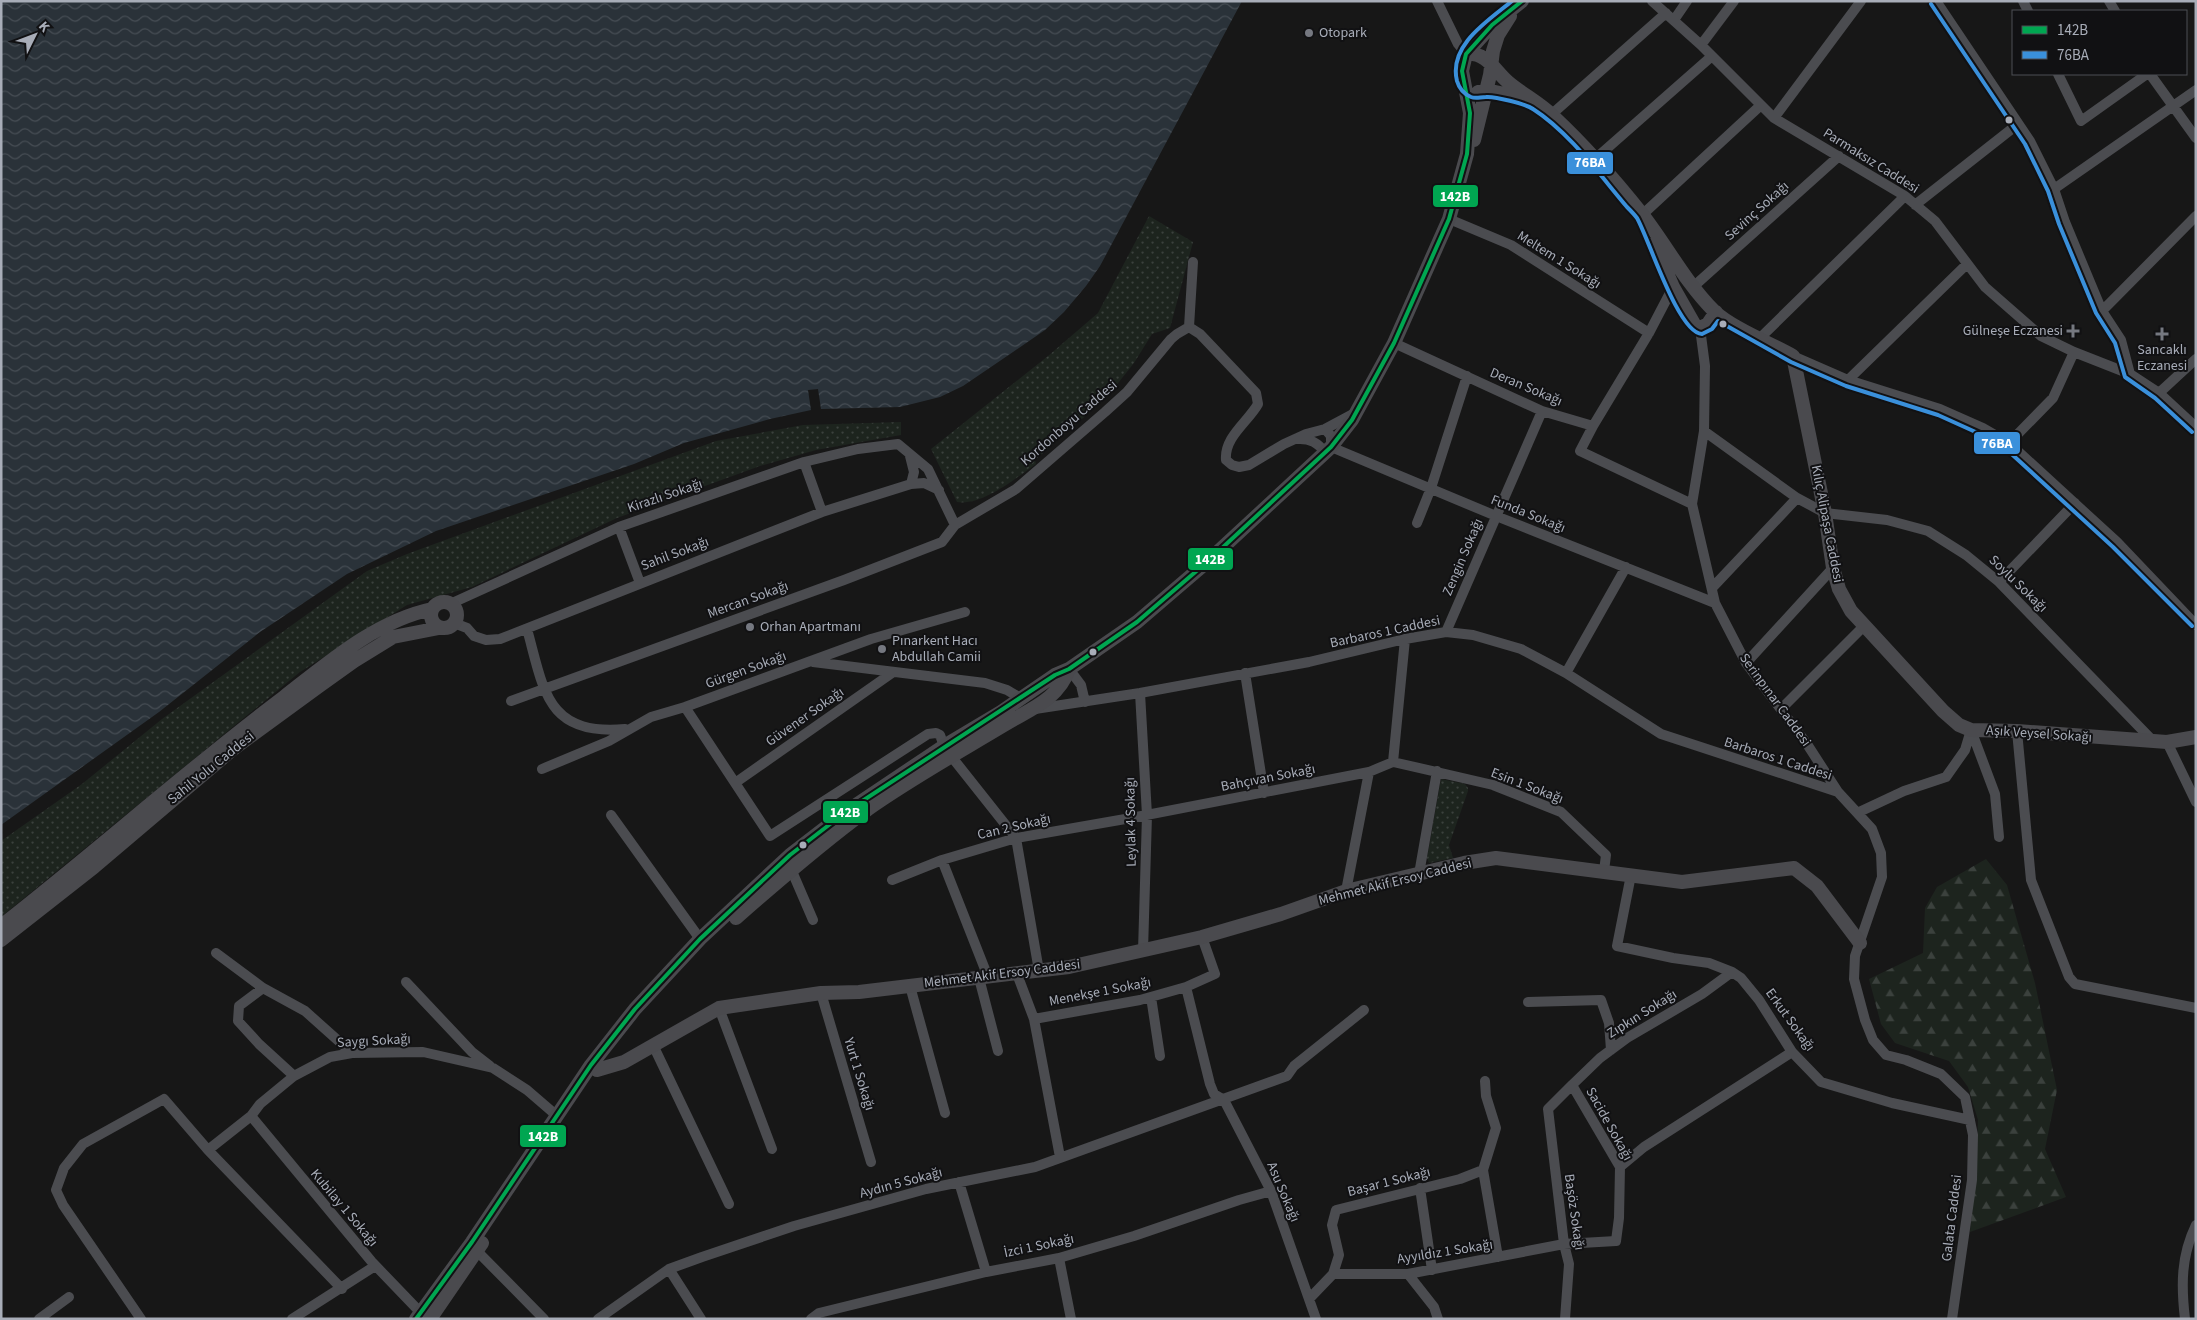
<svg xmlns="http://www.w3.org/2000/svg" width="2197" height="1320" font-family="'Source Sans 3',sans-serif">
<defs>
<pattern id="forest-firs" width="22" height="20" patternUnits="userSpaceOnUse" patternTransform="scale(1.25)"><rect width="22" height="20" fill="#1d241e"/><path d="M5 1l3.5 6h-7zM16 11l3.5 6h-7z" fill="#3b413d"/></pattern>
<pattern id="park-dots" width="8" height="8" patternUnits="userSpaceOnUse" patternTransform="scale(1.25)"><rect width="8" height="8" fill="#1d241e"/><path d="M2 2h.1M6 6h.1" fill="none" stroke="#3b413d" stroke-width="1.8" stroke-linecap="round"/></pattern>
<pattern id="water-waves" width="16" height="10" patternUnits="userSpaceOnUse" patternTransform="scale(1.25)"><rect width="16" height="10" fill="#2a3239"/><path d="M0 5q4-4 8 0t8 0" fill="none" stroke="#464d54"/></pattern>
</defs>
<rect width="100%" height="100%" fill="#171717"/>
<path fill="url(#forest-firs)" d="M1986 859 2007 885 2035 983 2057 1090 2045 1149 2066 1197 1970 1232 1976 1171 1978 1120 1968 1087 1949 1061 1895 1043 1881 1024 1869 979 1923 953 1925 908 1937 887Z"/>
<path fill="url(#park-dots)" d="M1149 216 1193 242 1170 328 1152 334 1134 363 1107 397 1035 460 1036 464C1016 478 982 506 957 502L931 449 1048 356 1098 313Z
M901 422V435L816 450 760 466 617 518 472 587 407 605 300 672 1 917V841L82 784 162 719 367 571 407 554 716 441 803 425Z
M1441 779 1465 784 1468 788V791L1449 845 1453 858 1429 863 1427 858Z"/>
<path fill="url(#water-waves)" d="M1 1H1242L1100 266 1086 286 1064 312 1045 330 1013 352 963 386 940 397 900 407 821 409 818 389 808 390 811 410 770 419 684 443 634 464 436 531 347 574 260 632 159 712 1 825Z"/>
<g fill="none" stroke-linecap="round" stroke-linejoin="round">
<path stroke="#4b4c50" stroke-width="10" d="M1437 1 1458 44 1466 54
M1652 1 1701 45 1774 118 1905 196 1935 221 1985 287 2041 336 2074 352 2130 374 2159 393 2196 427
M1936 1 2030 141 2054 189 2065 222 2102 311 2121 340 2130 374
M2023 1 2028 11
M2109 1 2115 11
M1674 20 1687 1
M1701 45 1734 1
M2058 74 2081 121 2147 74
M2150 74 2196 138
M1552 114 1666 13
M1774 118 1861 1
M1595 159 1712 56
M2054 189 2196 90
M1915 205 2018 124
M1642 215 1761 105
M1449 219 1511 245 1649 333
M1693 287 1839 156
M2102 311 2196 216
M1189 327 1200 334 1256 393 1258 404C1248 422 1224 437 1226 460L1232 465 1239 467 1249 465 1284 444 1306 434 1325 429 1355 413
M1189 327 1193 262
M1700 328 1705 366 1704 431 1692 504 1715 603 1746 663 1807 744 1838 792 1872 829 1881 853 1882 877 1855 956 1854 979 1865 1020 1873 1040 1886 1055 1906 1060 1941 1074 1965 1097 1973 1135 1972 1180 1952 1319
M1760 338 1905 196
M1394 343 1542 411 1593 426 1580 451 1692 504
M1793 356 1848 380 1940 409 1983 428 2009 443 2117 542 2196 625
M1848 380 1967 264
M2159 393 2196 359
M1593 426 1649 333 1673 287
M1325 429 1331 436V447L1496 516 1715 603
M1704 431 1797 498 1825 513 1887 520 1928 531 1966 555 1999 582 2154 742
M1297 439C1310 438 1318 443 1326 453
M2009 443 2053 398 2074 352
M910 456 914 472 911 484
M804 462 822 512
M1417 523 1431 488 1467 376
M619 527 640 583
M1999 582 2075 503
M1712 588 1797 498
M450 604 619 527 804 462 858 449 898 444 928 469 955 525
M454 623 467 628 474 636 486 640 500 639 822 512 911 484 924 483 939 490
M527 629C544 690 546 736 625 729
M1446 632 1542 411
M813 662 985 683 1007 690 1022 699
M1746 663 1833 568
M1069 669 1081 685 1085 702
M1245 673 1264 793
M1566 673 1626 567
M1140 693 1147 815 1143 951
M511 701 844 580 942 542 955 525 1016 489 1105 412 1127 392 1171 339 1177 334 1189 327
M685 707 770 836 928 734 936 733 940 735 944 746
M1035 709 1140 693 1309 662 1405 639 1446 632 1473 635 1521 649 1566 673 1661 734 1838 792
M1781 709 1864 626
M1971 730 1995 794 1999 837
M2017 731 2031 880 2069 977 2075 984 2196 1008
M2167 742 2196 802
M951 756 1016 838 1039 971
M1393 762 1493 785 1561 812 1606 855 1604 871
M1393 762 1405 639
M542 769 609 741 651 717 685 707 871 639 965 612
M735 783 892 673
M1857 813 1904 791 1946 777 1965 750 1971 730
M611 815 700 939
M942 860 988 977
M791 869 813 920
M1419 874 1437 771
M1631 875 1617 946 1673 958 1709 963 1732 972 1741 978 1759 1000 1792 1052 1821 1082 1892 1103 1970 1120
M892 880 942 860 1016 838 1131 818 1369 772 1393 762
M1346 891 1369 772
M216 953 263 988 305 1011 352 1053
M1017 974 1034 1019 1140 1000 1186 987 1215 974 1202 937
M979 978 998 1051
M406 982 472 1052 490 1066
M910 986 945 1113
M1186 987 1210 1084 1214 1094 1224 1100
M263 988 239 1006 238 1021 259 1044 294 1076
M821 993 871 1162
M1151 997 1160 1056
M1528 1002 1601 1000 1609 1023 1611 1050
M719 1008 772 1149
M1034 1019 1060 1157
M653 1045 729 1204
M1485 1081 1486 1096 1496 1128 1483 1170 1498 1257
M1572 1085 1600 1058 1627 1038 1702 994 1732 972
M1224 1100 1271 1191 1316 1319
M251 1116 372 1262 421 1313
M208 1150 251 1116 260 1104 294 1076 330 1057 352 1053 423 1052 493 1068 527 1090 556 1115
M1620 1167 1644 1147 1792 1052
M959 1182 986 1272
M1420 1188 1432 1270
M477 1251 544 1319
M1059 1258 1071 1319
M669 1269 701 1319
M1333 1274 1339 1255 1332 1225 1336 1210 1460 1179 1483 1170
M1408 1274 1434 1307 1438 1319
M1309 1299 1333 1274H1408L1564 1244 1616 1241 1619 1218 1620 1167 1572 1085 1548 1109 1564 1244 1569 1264 1565 1319
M39 1319 69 1297
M141 1319 63 1205 56 1190 64 1168 83 1144 164 1099 208 1150 342 1289
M292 1319 375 1266
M598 1319 669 1269 702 1257 794 1226 926 1189 1035 1167 1287 1076 1294 1066 1364 1010
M811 1319 819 1313 986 1272 1059 1258 1134 1236 1239 1200 1271 1191
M2185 1319C2181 1285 2181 1256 2196 1225"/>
<path stroke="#4a4a4e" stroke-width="14" d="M1466 54C1487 52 1494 70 1508 82 1522 94 1540 103 1553 116 1585 146 1615 180 1642 214 1667 246 1685 282 1714 311 1732 328 1770 343 1793 356L1825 513 1833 568 1839 589 1851 611 1943 711 1959 725 1971 730 2017 731 2167 742 2196 737
M1478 92 1486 90 1527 99
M1474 140 1490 75 1493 51 1498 35 1510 16
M1654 243 1673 287 1694 324 1700 328 1708 324 1716 312
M431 615a13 13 0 1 1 26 0a13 13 0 1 1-26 0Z
M736 918C779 880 822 843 868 809 912 778 959 752 1004 725 1030 709 1058 700 1069 669
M1 926C97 851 187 770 284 697 329 662 376 621 432 609
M1 940 94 867 233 749 319 686 354 661 393 637 439 628
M591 1065 597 1070 624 1062 719 1008 821 993 859 992 1069 967 1202 937 1281 914 1346 891 1464 863 1496 858 1682 882 1794 868 1817 886 1860 943
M416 1319 472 1242 591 1065 635 1009 700 939 790 855 847 811 944 746 1001 712 1055 675 1069 669 1137 622 1207 562 1331 447 1352 420 1394 343 1449 219 1467 154 1470 113 1462 71 1466 54 1492 25 1522 1
M430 1319 482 1243"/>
<g stroke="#111113" stroke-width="8">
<path id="bus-1" d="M416 1319 472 1242 591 1065 635 1009 700 939 790 855 847 811 1055 675 1069 669 1137 622 1207 562 1331 447 1352 420 1394 343 1449 219 1467 154 1470 113 1462 71 1466 54 1492 25 1522 1"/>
</g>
<g stroke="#111113" stroke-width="8">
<path id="bus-2" d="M1512 1C1489 20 1448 45 1457 81 1459 88 1464 94 1471 97 1476 99 1480 97 1486 97 1494 96 1526 104 1533 109 1569 132 1599 174 1627 207 1630 210 1634 214 1637 218 1649 239 1678 333 1702 334L1712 329 1718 321 1791 362 1846 386 1938 415 1980 434 2005 448 2113 547 2192 626
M1931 4 2025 144 2048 191 2059 224 2096 313 2115 343 2125 377 2155 398 2192 432"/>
</g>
<use href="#bus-1" stroke="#00a651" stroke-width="4"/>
<use href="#bus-2" stroke="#3a90db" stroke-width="4"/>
</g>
<g fill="#757880" stroke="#111113" stroke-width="2">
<circle cx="1309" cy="33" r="5"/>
<path d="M2070.5 323.5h5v5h5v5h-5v5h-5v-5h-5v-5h5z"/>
<path d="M2159.5 326.5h5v5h5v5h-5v5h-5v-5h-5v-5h5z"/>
<circle cx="750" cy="627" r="5"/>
<circle cx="882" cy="649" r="5"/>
</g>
<g fill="#a8adb8" stroke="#111113" stroke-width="2">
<circle cx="2009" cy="120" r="4.5"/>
<circle cx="1723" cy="324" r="4.5"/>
<circle cx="1093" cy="652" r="4.5"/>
<circle cx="803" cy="845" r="4.5"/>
</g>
<g text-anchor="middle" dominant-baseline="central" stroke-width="4" stroke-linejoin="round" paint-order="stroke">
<g font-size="14" fill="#a8adb8" stroke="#111113" text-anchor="start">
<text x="1319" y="33">Otopark</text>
<text x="2063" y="331" text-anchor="end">Gülneşe Eczanesi</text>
<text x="2162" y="350" text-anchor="middle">Sancaklı<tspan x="2162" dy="16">Eczanesi</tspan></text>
<text x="760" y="627">Orhan Apartmanı</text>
<text x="892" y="641">Pınarkent Hacı<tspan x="892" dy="16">Abdullah Camii</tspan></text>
</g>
<g font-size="14" fill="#a8adb8" stroke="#111113">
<text transform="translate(1871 161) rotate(32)">Parmaksız Caddesi</text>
<text transform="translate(1757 211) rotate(-42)">Sevinç Sokağı</text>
<text transform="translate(1559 260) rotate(32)">Meltem 1 Sokağı</text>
<text transform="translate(1526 387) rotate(23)">Deran Sokağı</text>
<text transform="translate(1069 423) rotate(-41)">Kordonboyu Caddesi</text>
<text transform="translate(665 496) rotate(-19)">Kirazlı Sokağı</text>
<text transform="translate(1528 514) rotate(22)">Funda Sokağı</text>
<text transform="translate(1827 524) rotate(79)">Kılıç Alipaşa Caddesi</text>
<text transform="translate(675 554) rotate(-21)">Sahil Sokağı</text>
<text transform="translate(1463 557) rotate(-67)">Zengin Sokağı</text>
<text transform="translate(2018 584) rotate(44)">Soylu Sokağı</text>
<text transform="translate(748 600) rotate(-20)">Mercan Sokağı</text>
<text transform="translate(1385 632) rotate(-12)">Barbaros 1 Caddesi</text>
<text transform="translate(746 670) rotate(-20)">Gürgen Sokağı</text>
<text transform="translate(1775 700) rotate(54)">Serinpınar Caddesi</text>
<text transform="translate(805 717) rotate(-35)">Güvener Sokağı</text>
<text transform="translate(2039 734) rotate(4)">Aşık Veysel Sokağı</text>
<text transform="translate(1778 759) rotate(18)">Barbaros 1 Caddesi</text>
<text transform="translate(211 768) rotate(-39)">Sahil Yolu Caddesi</text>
<text transform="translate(1268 778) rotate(-11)">Bahçıvan Sokağı</text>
<text transform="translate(1527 786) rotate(21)">Esin 1 Sokağı</text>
<text transform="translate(1131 822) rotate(-91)">Leylak 4 Sokağı</text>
<text transform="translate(1014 827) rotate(-13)">Can 2 Sokağı</text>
<text transform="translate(1395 882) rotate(-14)">Mehmet Akif Ersoy Caddesi</text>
<text transform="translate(1002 974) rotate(-7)">Mehmet Akif Ersoy Caddesi</text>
<text transform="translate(1100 992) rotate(-11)">Menekşe 1 Sokağı</text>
<text transform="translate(1642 1014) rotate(-32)">Zıpkın Sokağı</text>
<text transform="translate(1790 1020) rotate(54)">Erkut Sokağı</text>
<text transform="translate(374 1041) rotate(-3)">Saygı Sokağı</text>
<text transform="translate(859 1074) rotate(73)">Yurt 1 Sokağı</text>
<text transform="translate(1609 1124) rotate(61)">Sacide Sokağı</text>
<text transform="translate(1389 1182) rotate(-14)">Başar 1 Sokağı</text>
<text transform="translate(901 1183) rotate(-15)">Aydın 5 Sokağı</text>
<text transform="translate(1283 1192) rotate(67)">Asu Sokağı</text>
<text transform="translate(344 1208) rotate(50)">Kubilay 1 Sokağı</text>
<text transform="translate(1574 1212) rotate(82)">Başöz Sokağı</text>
<text transform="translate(1952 1218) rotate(-83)">Galata Caddesi</text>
<text transform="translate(1039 1246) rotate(-12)">İzci 1 Sokağı</text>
<text transform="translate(1445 1252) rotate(-9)">Ayyıldız 1 Sokağı</text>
</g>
</g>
<g stroke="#111113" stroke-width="2">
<rect x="1566" y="151" width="48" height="24" rx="5" fill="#3a90db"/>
<rect x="1432" y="184" width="47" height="24" rx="5" fill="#00a651"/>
<rect x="1973" y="431" width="48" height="24" rx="5" fill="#3a90db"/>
<rect x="1187" y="547" width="47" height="24" rx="5" fill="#00a651"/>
<rect x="822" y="800" width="47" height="24" rx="5" fill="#00a651"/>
<rect x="519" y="1124" width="48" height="24" rx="5" fill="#00a651"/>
</g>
<g font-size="14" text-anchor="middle" font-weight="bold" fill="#fff">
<text x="1590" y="167">76BA</text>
<text x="1455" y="201">142B</text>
<text x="1997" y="448">76BA</text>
<text x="1210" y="564">142B</text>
<text x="845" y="817">142B</text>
<text x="543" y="1141">142B</text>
</g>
<rect width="2197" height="1320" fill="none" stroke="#a8adb8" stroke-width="5"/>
<rect x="2012" y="10" width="175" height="65" fill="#111113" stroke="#4d4f55"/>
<rect x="2022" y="26" width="25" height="8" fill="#00a651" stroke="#4d4f55"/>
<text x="2057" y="35" font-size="15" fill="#a8adb8">142B</text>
<rect x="2022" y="51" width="25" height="8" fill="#3a90db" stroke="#4d4f55"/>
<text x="2057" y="60" font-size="15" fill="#a8adb8">76BA</text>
<g transform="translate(35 35) rotate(48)" stroke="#111113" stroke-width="4" paint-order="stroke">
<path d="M0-4L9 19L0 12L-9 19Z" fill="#a8adb8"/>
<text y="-8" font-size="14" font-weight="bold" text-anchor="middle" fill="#a8adb8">K</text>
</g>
</svg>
